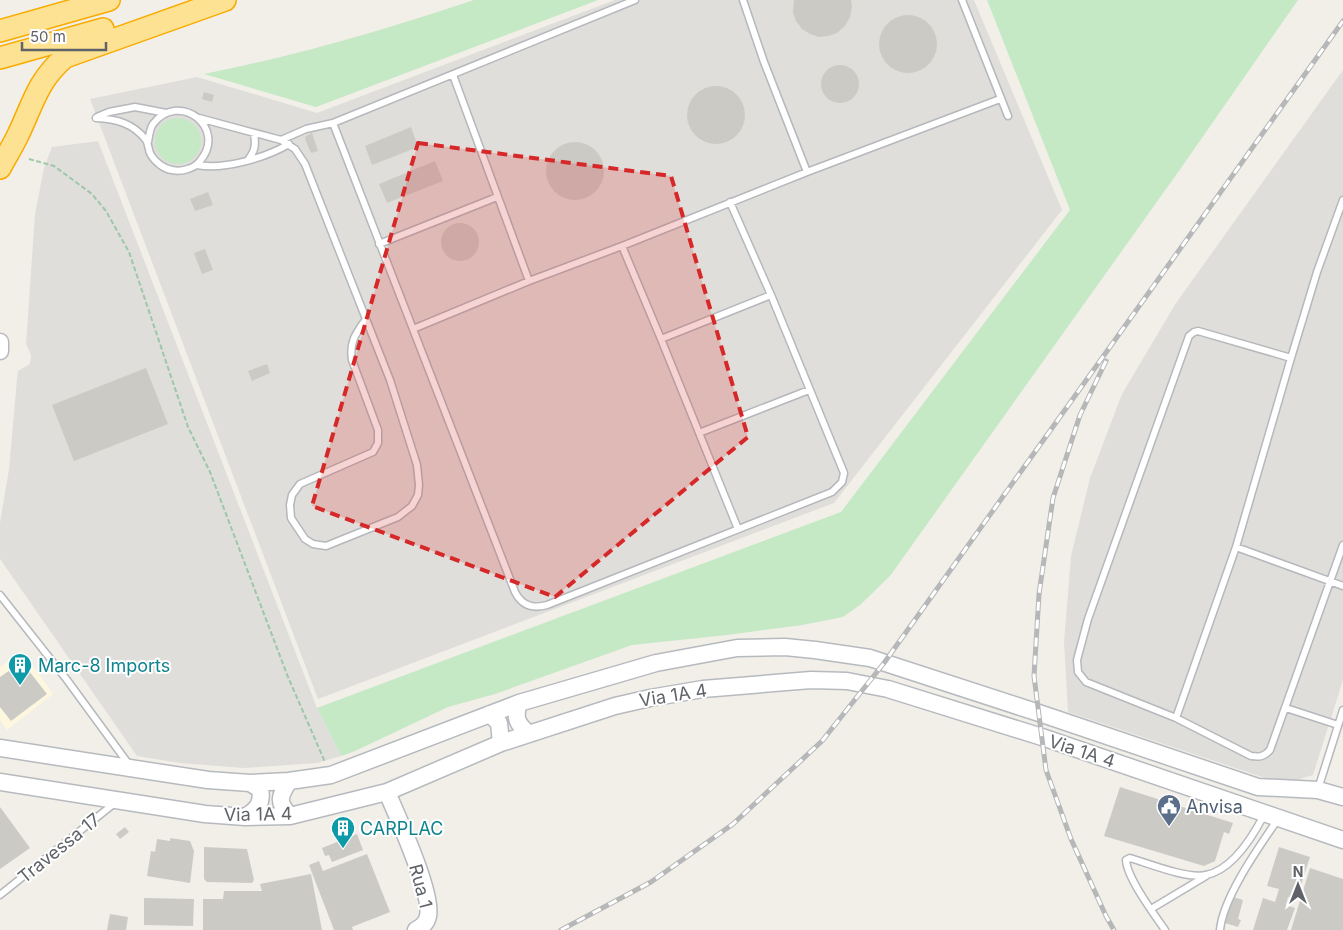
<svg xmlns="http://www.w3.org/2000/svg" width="1343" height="930" font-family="Inter,sans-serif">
<rect width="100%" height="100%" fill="#f1efe8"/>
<path fill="#fef7e0" d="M22 651 53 694 7 730 0 720V667Z"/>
<path fill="#e0deda" d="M615 0H974L1062 210 834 503 318 699 90 99 197 77 317 113Z
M1343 70V680L1313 775 1283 784 1068 712 1064 642 1071 556 1090 478 1122 394 1176 303Z
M98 141 317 708 341 756 317 763 244 768 180 763 137 756 0 559V523L9 469 17 379 18 371 30 364 31 355 26 344 35 214 44 168 52 147Z"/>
<path fill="#c5e8c5" d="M474 0H598L316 107 204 74C295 56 385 30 474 0Z
M987 0H1298L1181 168 890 576 860 605 843 617 802 625 727 635 632 645 495 694 448 707 355 751 341 756 317 708 841 512 1070 210Z
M155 141a23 23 0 1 1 46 0a23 23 0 1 1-46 0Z"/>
<path fill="#cccac5" d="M794 0H851L852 7 850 17 845 26 837 33 828 36 819 37 810 34 802 29 796 21 793 13Z
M879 44a29 29 0 1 1 58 0a29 29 0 1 1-58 0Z
M821 84a19 19 0 1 1 38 0a19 19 0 1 1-38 0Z
M687 115a29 29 0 1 1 58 0a29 29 0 1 1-58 0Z
M204 92 214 95 212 102 202 99Z
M411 127 418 147 372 165 365 146Z
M312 133 318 151 311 153 305 139 306 136Z
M546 171a29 29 0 1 1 58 0a29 29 0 1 1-58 0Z
M435 161 443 181 387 203 379 184Z
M208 192 213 205 195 211 190 199Z
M441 242a19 19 0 1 1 38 0a19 19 0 1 1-38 0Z
M205 249 213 270 202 274 194 253Z
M267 364 270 373 252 381 248 371Z
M146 368 168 424 74 461 52 405Z
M22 662 47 694 11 721 0 707V677Z
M1120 787 1233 823 1229 834 1224 832 1215 861 1204 866 1104 836Z
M0 807 30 848 0 869Z
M125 827 129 832 120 839 116 834Z
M357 834 363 850 332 862 329 855 325 856 322 848Z
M170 838 190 841 194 851 190 883 147 876 151 851 155 852 157 839 170 841Z
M204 847 247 849 254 880 252 883 207 882 204 879Z
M1279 847 1310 857 1296 900 1288 897 1286 905 1295 908 1287 930H1253L1263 898 1275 902 1279 889 1267 886Z
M367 854 390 912 352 927 353 930H334L309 865 319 861 323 871Z
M1310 868 1343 879V930H1291Z
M311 874 322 930H203V899H223L224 891H262L260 884Z
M1233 897 1243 900 1238 919 1241 920 1238 927 1225 923Z
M144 898 194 899 193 926 144 925Z
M110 914 128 917 126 930H107Z"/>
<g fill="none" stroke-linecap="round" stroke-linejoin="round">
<g stroke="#b5b8bc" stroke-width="9">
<path id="lane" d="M743 0 764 62 807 172
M962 0 1008 116
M453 75 529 281
M97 117 109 112 135 107 166 113
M96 118C116 119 133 123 146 140 149 145 148 150 151 155 155 162 164 169 172 170 181 172 194 169 200 161 228 128 179 90 153 124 150 128 149 136 148 142
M199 118 281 140 295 149 305 164 390 380 417 465 419 485 418 495 412 506 398 517 326 546 313 544 305 539 291 518 290 505 292 495 300 484 373 452 378 443V430L352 360C349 342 356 333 366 319
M333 123 515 592C522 606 533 609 547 605L832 492 842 482 844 473 771 295 730 202
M281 140 306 129 333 123 635 0
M248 160C255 151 256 145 254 134
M197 165C224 170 265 158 289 144
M1343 200 1317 272 1291 358 1198 331 1194 332 1189 336 1088 619 1077 660 1078 672 1086 682 1176 718 1251 756C1260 757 1264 757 1270 750L1343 545
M379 244 497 197
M622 246 661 339 738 529
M413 329 529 281 622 246 807 172 1000 99
M661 339 771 295
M699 433 809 390
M1236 547 1343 586
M0 595 67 680 130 766
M1286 708 1338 725
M1176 718 1236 547 1291 358
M1318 789 1343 710
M0 895 116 802
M1151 909 1206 876
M1165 930C1154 914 1127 878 1126 860L1130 858C1150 864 1187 879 1206 875 1232 870 1253 836 1264 815
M1220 930C1223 897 1259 847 1278 819"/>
</g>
<g stroke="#b6babf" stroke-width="19">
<path id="secondary" d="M0 342V351
M519 703C514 718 517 724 529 734
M490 714 499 723 501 743
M0 748 208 780 250 783 289 781 331 775 519 703 656 663 737 648 785 647 815 650 870 658 1039 713 1258 787 1318 790 1343 797
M289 781C279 797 277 802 290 816
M0 782 205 814 245 817 290 816 387 792 501 743 615 706 650 698 703 689 811 680 847 681 888 689 1042 737 1343 840
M387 792C397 816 433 893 428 916 427 922 422 927 416 930
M245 817C257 810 263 803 260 789L250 783"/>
</g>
<g stroke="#f9ab00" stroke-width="24">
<path id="highway" d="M0 31 109 0
M0 58 103 29
M0 168C6 157 12 147 17 137 33 105 36 82 65 57L225 0"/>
</g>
<path stroke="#9cc7a9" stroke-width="2" stroke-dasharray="5 2.5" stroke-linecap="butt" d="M29 159 54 166 92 194 106 211 129 252 188 427 210 472 288 677 325 762"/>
<use href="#lane" stroke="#fff" stroke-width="6"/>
<use href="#secondary" stroke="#fff" stroke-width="16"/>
<use href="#highway" stroke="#fde293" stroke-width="21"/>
<g stroke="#b6b7b8" stroke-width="5">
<path id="rail" d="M1106 361 1080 415 1053 498 1039 594 1034 676 1046 770 1071 839 1106 916 1114 930
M561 930 651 882 733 824 822 741 884 663 1343 21"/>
</g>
<use href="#rail" stroke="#fff" stroke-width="3" stroke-dasharray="9" stroke-linecap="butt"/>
</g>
<path fill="#d62828" fill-opacity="0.2" stroke="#d62828" stroke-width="4" stroke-dasharray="10 6" stroke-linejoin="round" d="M418 143 671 176 748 437 555 597 312 506Z"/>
<defs>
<g id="building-pin" transform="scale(1.25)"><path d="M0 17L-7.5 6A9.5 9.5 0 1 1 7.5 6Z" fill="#0f9aa8" stroke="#fff"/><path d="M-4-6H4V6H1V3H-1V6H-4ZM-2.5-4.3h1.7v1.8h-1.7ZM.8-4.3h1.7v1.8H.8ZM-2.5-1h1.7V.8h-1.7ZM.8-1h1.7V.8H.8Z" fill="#fff"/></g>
<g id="civic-pin" transform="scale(1.25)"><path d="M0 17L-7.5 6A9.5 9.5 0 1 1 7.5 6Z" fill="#5c6f8a" stroke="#fff"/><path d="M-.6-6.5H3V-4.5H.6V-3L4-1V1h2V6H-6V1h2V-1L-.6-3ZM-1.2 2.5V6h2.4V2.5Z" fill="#fff"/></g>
</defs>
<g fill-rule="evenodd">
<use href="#building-pin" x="20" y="665"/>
<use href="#civic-pin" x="1169" y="806"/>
<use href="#building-pin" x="343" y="828"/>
</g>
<g text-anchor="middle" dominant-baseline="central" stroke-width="4" stroke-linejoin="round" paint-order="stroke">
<g font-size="18" fill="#0d838f" stroke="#fff" text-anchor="start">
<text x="38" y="665">Marc-8 Imports</text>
<text x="360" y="828">CARPLAC</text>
</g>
<g font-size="18" fill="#5f6368" stroke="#fff">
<text transform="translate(673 695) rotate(-9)">Via 1A 4</text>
<text transform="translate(1082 751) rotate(18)">Via 1A 4</text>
<text transform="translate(258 814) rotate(-1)">Via 1A 4</text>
<text transform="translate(59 848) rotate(-39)">Travessa 17</text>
<text transform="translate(421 886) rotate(75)">Rua 1</text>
</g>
<g font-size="18" fill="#4e5e75" stroke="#fff" text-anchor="start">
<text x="1186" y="806">Anvisa</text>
</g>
</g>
<g transform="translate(1298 885)" stroke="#ffffff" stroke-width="4" paint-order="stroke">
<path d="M0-4L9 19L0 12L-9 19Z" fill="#5f6368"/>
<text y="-8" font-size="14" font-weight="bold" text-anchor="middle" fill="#5f6368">N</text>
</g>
<path d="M22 42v8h84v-8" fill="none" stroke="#5f6368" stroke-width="2.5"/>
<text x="30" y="42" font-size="15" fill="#5f6368" stroke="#ffffff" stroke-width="4" paint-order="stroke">50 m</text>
</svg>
